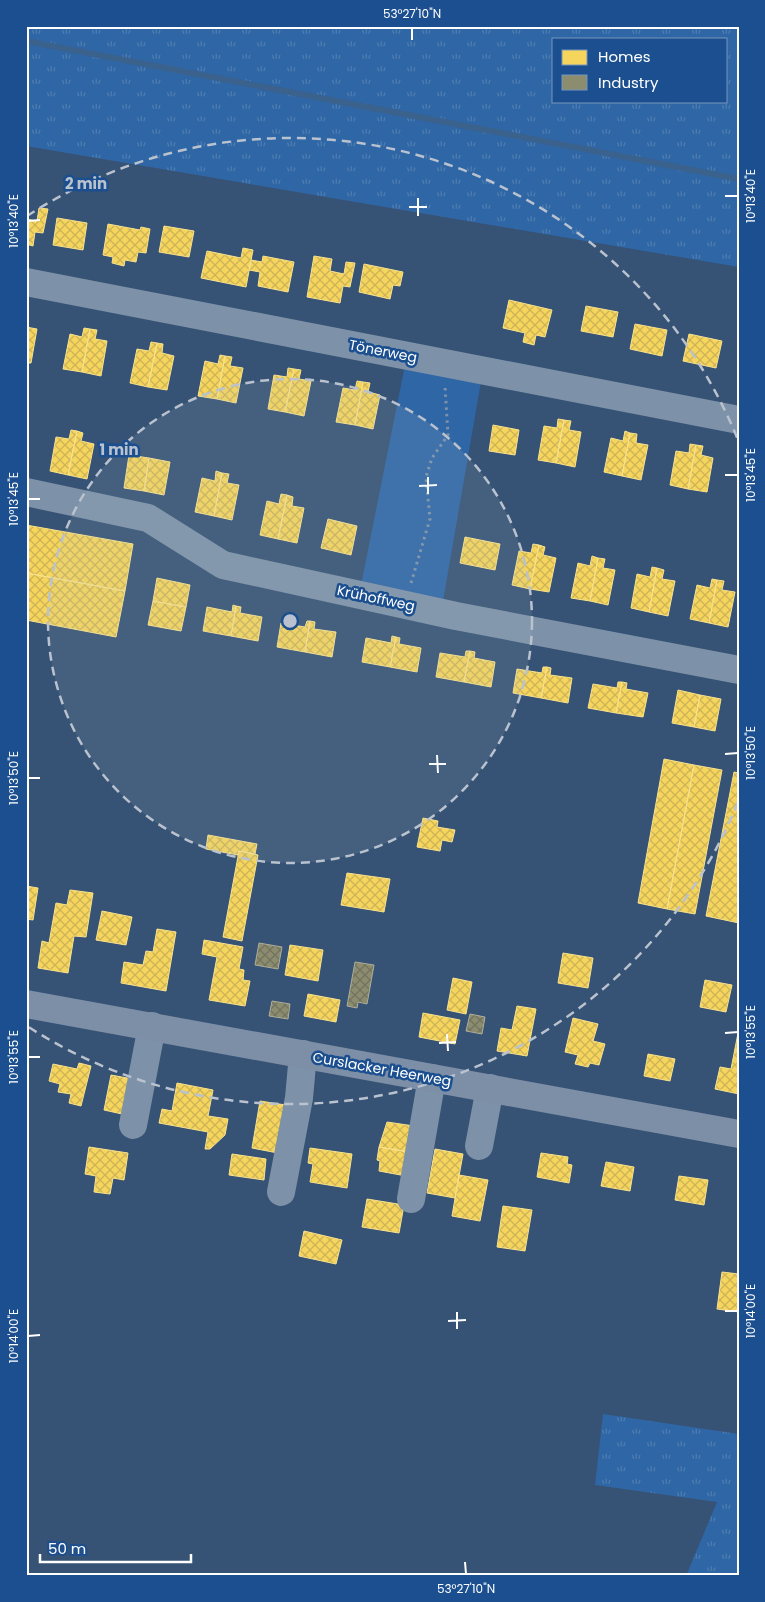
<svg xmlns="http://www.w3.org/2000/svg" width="765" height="1602" font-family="Poppins,sans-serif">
<defs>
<pattern id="grass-tufts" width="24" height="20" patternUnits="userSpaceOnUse" patternTransform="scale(1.25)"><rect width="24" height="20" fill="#2f66a5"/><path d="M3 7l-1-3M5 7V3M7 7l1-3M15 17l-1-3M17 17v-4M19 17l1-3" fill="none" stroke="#4e7db2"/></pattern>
<pattern id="homes-cross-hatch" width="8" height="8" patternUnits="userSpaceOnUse" patternTransform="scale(1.25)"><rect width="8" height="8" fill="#f6d55c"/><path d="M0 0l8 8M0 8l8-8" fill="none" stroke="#ccb358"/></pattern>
<pattern id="industry-cross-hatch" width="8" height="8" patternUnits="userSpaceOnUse" patternTransform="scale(1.25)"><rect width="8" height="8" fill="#8c8c6e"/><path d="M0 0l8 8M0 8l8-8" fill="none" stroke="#727260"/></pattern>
</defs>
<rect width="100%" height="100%" fill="#365274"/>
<path fill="url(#grass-tufts)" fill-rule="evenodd" d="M26 26H739V267L26 146ZM554 39H726V101H554Z
M603 1414 739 1434V1576H686L717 1502 595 1485Z"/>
<path fill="#2f66a5" d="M407 355 483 370 441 613 359 595Z"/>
<path fill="url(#homes-cross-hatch)" stroke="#f9e28d" d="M39 208 48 209 43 233 35 232 33 246 26 244V219L37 221Z
M57 218 87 223 83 250 53 245Z
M108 224 140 230 141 227 150 229 146 253 138 252 136 262 125 260 124 266 112 263 113 257 103 255Z
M164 226 194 231 189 257 159 252Z
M243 248 253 250 246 287 201 278 207 251 241 258Z
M263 256 294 262 288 292 258 286 260 272 249 270 251 260 262 262Z
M314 256 332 259 330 271 344 274 346 262 355 263 350 287 343 286 340 303 307 297Z
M364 264 403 272 400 286 393 285 390 299 359 292Z
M509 300 552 310 545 337 536 335 534 345 523 342 525 333 503 328Z
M586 306 618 312 613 337 581 331Z
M635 324 667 330 662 356 630 349Z
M26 327 37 329 31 363H26Z
M84 328 90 329 82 372 63 369 70 334 82 337Z
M90 329 97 330 95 339 107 341 101 376 82 372Z
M689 334 722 341 716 368 683 361Z
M151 342 157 343 148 387 130 383 137 349 149 351Z
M157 343 163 344 162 353 174 356 167 390 148 387Z
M220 355 225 356 217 399 198 396 205 361 218 364Z
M225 356 232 357 230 366 243 368 236 403 217 399Z
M288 368 294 369 285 412 268 409 274 375 287 377Z
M294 369 301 370 299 379 311 381 304 416 285 412Z
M357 381 363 382 355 425 336 422 343 388 355 390Z
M363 382 370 383 368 392 380 395 373 429 355 425Z
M558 419 564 420 556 463 538 460 544 426 557 428Z
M564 420 571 421 569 430 581 432 575 467 556 463Z
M493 425 519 430 515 455 489 451Z
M71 430 77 431 68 475 50 471 56 437 69 439Z
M77 431 83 433 81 441 94 444 87 479 68 475Z
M625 431 630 433 622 476 604 472 611 438 623 441Z
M630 433 637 434 636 443 648 445 641 480 622 476Z
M690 444 696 445 688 489 670 485 676 451 689 453Z
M696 445 703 446 701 455 713 458 707 492 688 489Z
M129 455 149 458 144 491 124 488Z
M149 458 170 462 164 495 144 491Z
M216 471 222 473 214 516 195 512 202 478 215 481Z
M222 473 229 474 227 483 239 485 232 520 214 516Z
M281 494 287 495 278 539 260 535 267 501 279 504Z
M287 495 293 497 292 506 304 508 297 543 278 539Z
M328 519 357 526 351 555 321 548Z
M26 525 133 544 125 591 26 573Z
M465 537 500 544 495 570 460 563Z
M533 544 539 545 530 589 512 585 519 551 531 553Z
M539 545 545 547 543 555 556 558 549 592 530 589Z
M592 556 598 558 590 601 571 598 578 563 590 566Z
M598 558 605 559 603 568 615 570 608 605 590 601Z
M652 567 657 568 649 612 631 608 637 574 650 577Z
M657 568 664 570 662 579 675 581 668 616 649 612Z
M26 573 125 591 116 637 26 620Z
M157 578 190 585 186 607 153 601Z
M712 579 717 580 709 623 690 619 697 585 710 588Z
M717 580 724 581 722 590 735 592 728 627 709 623Z
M153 601 186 607 181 631 148 625Z
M233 605 236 606 231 636 203 631 207 607 232 612Z
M236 606 241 607 240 613 262 617 258 641 231 636Z
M307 621H310L305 652 277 647 281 623 305 627Z
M310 621 315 622 314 629 336 632 332 657 305 652Z
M392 636 396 637 390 667 362 662 366 638 391 643Z
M396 637 400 638 399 644 421 648 417 672 390 667Z
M466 651H470L464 682 436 677 440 653 465 657Z
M470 651 475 652 474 658 495 662 491 687 464 682Z
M543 667H547L541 698 513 693 517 669 542 673Z
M547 667 551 668 550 675 572 678 568 703 541 698Z
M618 682H622L616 713 588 708 593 684 617 688Z
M622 682 627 683 626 689 648 693 643 717 616 713Z
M678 690 700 695 694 727 672 723Z
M700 695 721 699 715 731 694 727Z
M664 759 694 765 667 909 638 903Z
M694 765 722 770 695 914 667 909Z
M734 772 739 773V923L706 916Z
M423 818 438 821 437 827 455 830 452 842 442 840 440 851 417 847Z
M208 835 257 844 255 854 239 851 238 855 206 849Z
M239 851 258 855 242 941 223 937Z
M347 873 390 879 384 912 341 905Z
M26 886 38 888 33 920 26 919Z
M70 890 93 893 86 937 74 936 68 973 38 968 42 941 49 943 56 903 67 905Z
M102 911 132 917 126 945 96 940Z
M157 929 176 932 166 991 121 983 124 962 143 965 146 951 153 952Z
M204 940 243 947 239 969 244 970 243 980 250 981 245 1006 209 1000 217 957 202 954Z
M290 945 323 950 318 981 285 975Z
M563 953 593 958 588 988 558 983Z
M453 978 472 982 466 1014 447 1010Z
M705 980 732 985 726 1012 700 1007Z
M308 994 340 1000 336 1022 304 1016Z
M517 1006 536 1009 527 1056 497 1051 501 1028 512 1030Z
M423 1013 460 1020 455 1044 419 1037Z
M573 1018 598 1024 593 1041 605 1044 599 1065 590 1063 588 1067 575 1064 578 1055 565 1052Z
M739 1028V1094L715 1089 720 1067 731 1069Z
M648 1054 675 1059 670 1081 644 1076Z
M79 1063 91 1066 81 1106 69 1103 71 1094 58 1092 60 1084 49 1081 53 1064 77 1069Z
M111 1075 138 1080 131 1116 104 1110Z
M177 1083 213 1090 208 1116 228 1119 225 1135 210 1149H205L208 1132 159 1123 162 1109 172 1111Z
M260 1101 292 1106 283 1154 252 1148Z
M387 1122 414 1126 409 1152 379 1147Z
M89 1147 128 1153 124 1180 113 1178 110 1194 94 1192 96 1176 85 1174Z
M379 1147 409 1152 406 1176 379 1171 380 1161 377 1160Z
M310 1148 352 1154 347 1188 310 1182 313 1164 308 1163Z
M435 1149 463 1154 455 1198 427 1193Z
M541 1153 568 1157 567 1164 572 1165 569 1183 537 1177Z
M232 1154 266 1159 264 1180 229 1175Z
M606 1162 634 1167 630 1191 601 1186Z
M459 1175 488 1180 480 1221 452 1216Z
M679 1176 708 1180 704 1205 675 1200Z
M367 1199 404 1205 399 1233 362 1227Z
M503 1206 532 1210 525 1251 497 1247Z
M304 1231 342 1240 336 1264 299 1256Z
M722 1272 739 1274V1312L717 1309Z"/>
<path fill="url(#industry-cross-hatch)" stroke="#aeae9a" d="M259 943 282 947 278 969 255 965Z
M355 962 374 965 367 1004 358 1002 357 1008 347 1006Z
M272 1001 290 1004 288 1019 269 1016Z
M470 1014 485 1017 482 1034 466 1031Z"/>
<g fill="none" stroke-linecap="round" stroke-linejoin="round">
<path stroke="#3b618d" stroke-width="6" d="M26 41 739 179"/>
<path stroke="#7d92a8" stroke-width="3" stroke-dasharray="2.5 4" stroke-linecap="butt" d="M411 583 430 519 426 477 432 458 448 435 445 386"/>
<path stroke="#7d92a8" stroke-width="28" d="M26 282 739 420
M26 492 148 518 223 565 456 616 739 670
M133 1125 152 1026
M479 1146 490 1088
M281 1192 299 1098 303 1054
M411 1199 432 1078"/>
<path stroke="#7d8ea7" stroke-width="28" d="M26 1004 739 1134"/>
</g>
<path fill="none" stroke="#fff" stroke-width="2" d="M412 28V40M725 196H738M418 198V216M409 207H427M28 221 40 220M725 475H738M428 477V494M419 486 437 485M28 499H40M725 754 738 753M437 755 438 773M429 764H446M28 778H40M725 1033 738 1032M447 1034 448 1051M439 1043 456 1042M28 1057H40M725 1311H738M457 1312V1329M448 1321 466 1320M28 1336 40 1335M465 1562 466 1574"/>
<circle cx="290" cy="621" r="242" fill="#b9c2ce" fill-opacity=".12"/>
<g fill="none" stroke="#b9c2ce" stroke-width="2.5" stroke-dasharray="9 6">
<circle cx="290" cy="621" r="242"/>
<path d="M738 802A483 483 0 0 1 27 1026M27 216A483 483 0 0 1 738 440"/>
</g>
<g text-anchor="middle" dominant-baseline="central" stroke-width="5" stroke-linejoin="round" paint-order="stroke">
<g font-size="14" fill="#fff" stroke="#1b4f8f">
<text transform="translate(383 351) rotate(11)">Tönerweg</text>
<text transform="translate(376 598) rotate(12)">Krühoffweg</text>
<text transform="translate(382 1069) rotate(10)">Curslacker Heerweg</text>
</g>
</g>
<circle cx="290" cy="621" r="8" fill="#b9c2ce" stroke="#1b4f8f" stroke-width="2.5"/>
<g font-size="15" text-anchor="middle" font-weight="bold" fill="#b9c2ce" stroke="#1b4f8f" stroke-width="5" stroke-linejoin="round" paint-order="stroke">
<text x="86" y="189">2 min</text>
<text x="119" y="455">1 min</text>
</g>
<rect width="765" height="1602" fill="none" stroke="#1b4f8f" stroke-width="55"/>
<rect x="552" y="38" width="175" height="65" fill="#1b4f8f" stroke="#7695bc"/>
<rect x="562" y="50" width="25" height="15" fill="#f6d55c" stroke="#7695bc"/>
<text x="598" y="62" font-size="15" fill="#ffffff">Homes</text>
<rect x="562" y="75" width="25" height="15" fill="#8c8c6e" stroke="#7695bc"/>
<text x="598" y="88" font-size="15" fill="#ffffff">Industry</text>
<path d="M40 1554v8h151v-8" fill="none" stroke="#ffffff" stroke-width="2.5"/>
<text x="48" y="1554" font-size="15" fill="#ffffff" stroke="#1b4f8f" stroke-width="4" paint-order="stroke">50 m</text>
<rect x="28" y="28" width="710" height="1546" fill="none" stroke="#fff" stroke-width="2"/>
<g font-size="12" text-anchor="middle" fill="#fff">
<text x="412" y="18">53°27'10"N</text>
<text transform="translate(751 196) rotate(-90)" y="4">10°13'40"E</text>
<text transform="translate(14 221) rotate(-90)" y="4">10°13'40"E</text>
<text transform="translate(751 475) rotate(-90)" y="4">10°13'45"E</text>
<text transform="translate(14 499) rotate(-90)" y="4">10°13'45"E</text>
<text transform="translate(751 753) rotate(-90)" y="4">10°13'50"E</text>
<text transform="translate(14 778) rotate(-90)" y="4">10°13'50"E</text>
<text transform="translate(751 1032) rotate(-90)" y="4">10°13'55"E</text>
<text transform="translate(14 1057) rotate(-90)" y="4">10°13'55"E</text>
<text transform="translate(751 1311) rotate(-90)" y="4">10°14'00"E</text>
<text transform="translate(14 1336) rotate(-90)" y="4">10°14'00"E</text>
<text x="466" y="1593">53°27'10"N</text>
</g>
</svg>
